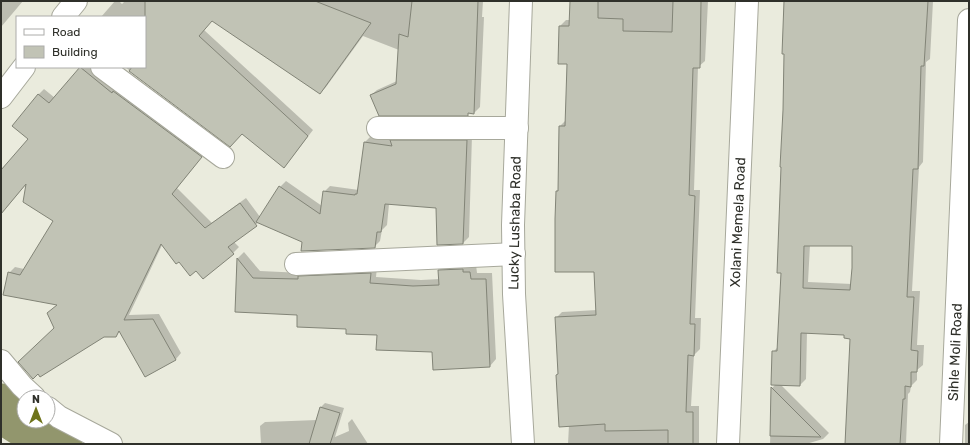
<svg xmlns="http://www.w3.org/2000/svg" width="970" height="445" font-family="Rubik,sans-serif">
<rect width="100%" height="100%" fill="#eaebdd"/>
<path fill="#0003" fill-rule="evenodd" d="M1 1H23L1 27Z
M115 1H119L122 4 125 1H225L226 2 204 30 313 130 289 161 242 133 230 145 125 67H145V17H101Z
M251 1H483L482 17H484L480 107 474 113 469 112 467 114 371 95 377 90 397 81 399 50 363 36 326 87 320 93Z
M571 1H708L705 61 698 67 694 190H700L695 318H701L700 349 694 355 691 406H699V444H568L569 425 559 373 556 318 562 312 597 310 595 271 556 219 557 191 559 189 560 126 566 120 568 63 560 26 566 20H570Z
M785 1H933L930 59 926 62 923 162 919 167 912 291H920L917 345H924L923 365 917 370V380L911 386 910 392 908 394 906 444H845L851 338 845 334 807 332 806 379 800 385 780 384 829 433 823 439 806 444H770L772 388 776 384 773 352 778 347 782 272ZM810 245H853L852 284 808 282Z
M81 67H97L207 150 177 188 212 223 246 198 260 217 280 187 286 181 322 206 324 192 330 186 359 190 365 142 371 136 392 139 397 135H472L469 237 463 243 437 207 389 204 387 225 382 230 380 241 374 247 303 241 259 222 233 241 239 247 233 253 196 270 179 260 162 245 129 315 159 314 181 353 176 359 145 376 120 331 115 336 55 328 58 305 9 273 15 267 24 269 54 221 28 182 1 214V172L29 139 38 95 44 89 55 98Z
M244 252 260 271 303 273 377 267 376 277 421 280 440 279 439 270 446 264 476 265 477 273H492L496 359 490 366 433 352 378 334 347 328 298 314 236 311 238 258Z
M969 346V370H968Z
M325 403 344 408 335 437 349 431 348 423 352 419 368 444H261L260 426 265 422 317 420 321 407Z
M969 422V444H965V425Z"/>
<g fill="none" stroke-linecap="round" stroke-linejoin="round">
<path stroke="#92966d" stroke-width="49" d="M1 408 58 444"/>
</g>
<path fill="#c1c3b5" stroke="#828477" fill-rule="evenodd" d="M145 1H315L371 23 320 94 212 21 199 36 308 136 284 168 242 134 230 147 129 71 132 67H145Z
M412 1H478L474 114 468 113V116H379L370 95 396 84 399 34 408 37Z
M570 1H598V18L623 19V31L672 32 673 1H701L700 68H693L689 195 695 196 690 324H695L694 356 688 355 686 412H693V444H668V430L605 431V424L559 427 556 375 558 374 555 317 596 315 594 272H555V219L556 191H558L559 126H565L567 64H558L559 26H569Z
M784 1H928L924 66H921L918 169H913L907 297H914L911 350 918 351 917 372H911V387L905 386V399H903L900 444H845L850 339 844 338V335L801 333 800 386 771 385 772 351H777L781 273H777L781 167H780L783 110 784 54H782ZM804 246H852V268L850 290 803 288Z
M80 67 112 93 113 91 202 157 172 194 205 228 240 203 257 226 228 247 234 254 203 279 196 271 190 276 179 262 176 264 161 244 124 320 153 319 176 360 145 377 119 331 116 337H104L40 377 38 374 33 379 18 362 54 328 47 313 57 305 3 295 8 272 20 275 53 221 23 202 26 184 1 214V170L28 139 12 126 38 94 49 103Z
M390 140H467L463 244 437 245 436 208 385 204 381 232H377L375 248 301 251 302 242 256 222 279 186 320 214 323 191 355 195V194H357L364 142 392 146Z
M237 258 253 278 298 279V276L371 273 370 283 413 286 439 285 438 270 463 269V272H470L471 279H486L490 367 433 370 432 352 376 350 377 335 346 334V329L297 327V315L235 312Z
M771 387 821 437 770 436Z
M320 407 340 413 330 444H309Z"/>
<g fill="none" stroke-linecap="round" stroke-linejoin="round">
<g stroke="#a7a89b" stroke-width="24">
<g id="minor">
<path d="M521 1 513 225 514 294 523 444"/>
<path d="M63 17 76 1"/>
<path d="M102 67 223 157"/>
<path d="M1 97 24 67"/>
<path d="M378 128H517"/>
<path d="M296 264 514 254"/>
<path d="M1 361 22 386 34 397"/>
<path d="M48 408 59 417 111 444"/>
<path id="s1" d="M728 444 747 1"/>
<path id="s2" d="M951 444 969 20"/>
</g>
</g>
<use href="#minor" stroke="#fff" stroke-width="22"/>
</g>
<g text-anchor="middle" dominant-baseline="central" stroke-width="3" stroke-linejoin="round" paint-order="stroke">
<g font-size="14" fill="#2f302a" stroke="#fff">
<text transform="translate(515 223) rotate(-89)">Lucky Lushaba Road</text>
<text stroke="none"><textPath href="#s1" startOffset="222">Xolani Memela Road</textPath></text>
<text stroke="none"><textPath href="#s2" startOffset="92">Sihle Moli Road</textPath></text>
</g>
</g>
<rect width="970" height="445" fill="none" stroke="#2f302a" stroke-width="4"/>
<rect x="16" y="16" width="130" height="52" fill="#ffffff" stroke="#acacaa"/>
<rect x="24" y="29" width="20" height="6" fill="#ffffff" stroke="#acacaa"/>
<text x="52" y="36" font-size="12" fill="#2f302a">Road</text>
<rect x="24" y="46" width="20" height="12" fill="#c1c3b5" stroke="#acacaa"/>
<text x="52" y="56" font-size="12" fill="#2f302a">Building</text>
<g transform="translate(36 409)"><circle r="19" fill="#ffffff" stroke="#acacaa"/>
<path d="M0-3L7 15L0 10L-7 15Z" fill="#6e731a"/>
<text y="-6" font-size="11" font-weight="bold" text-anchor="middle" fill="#2f302a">N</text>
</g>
</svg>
